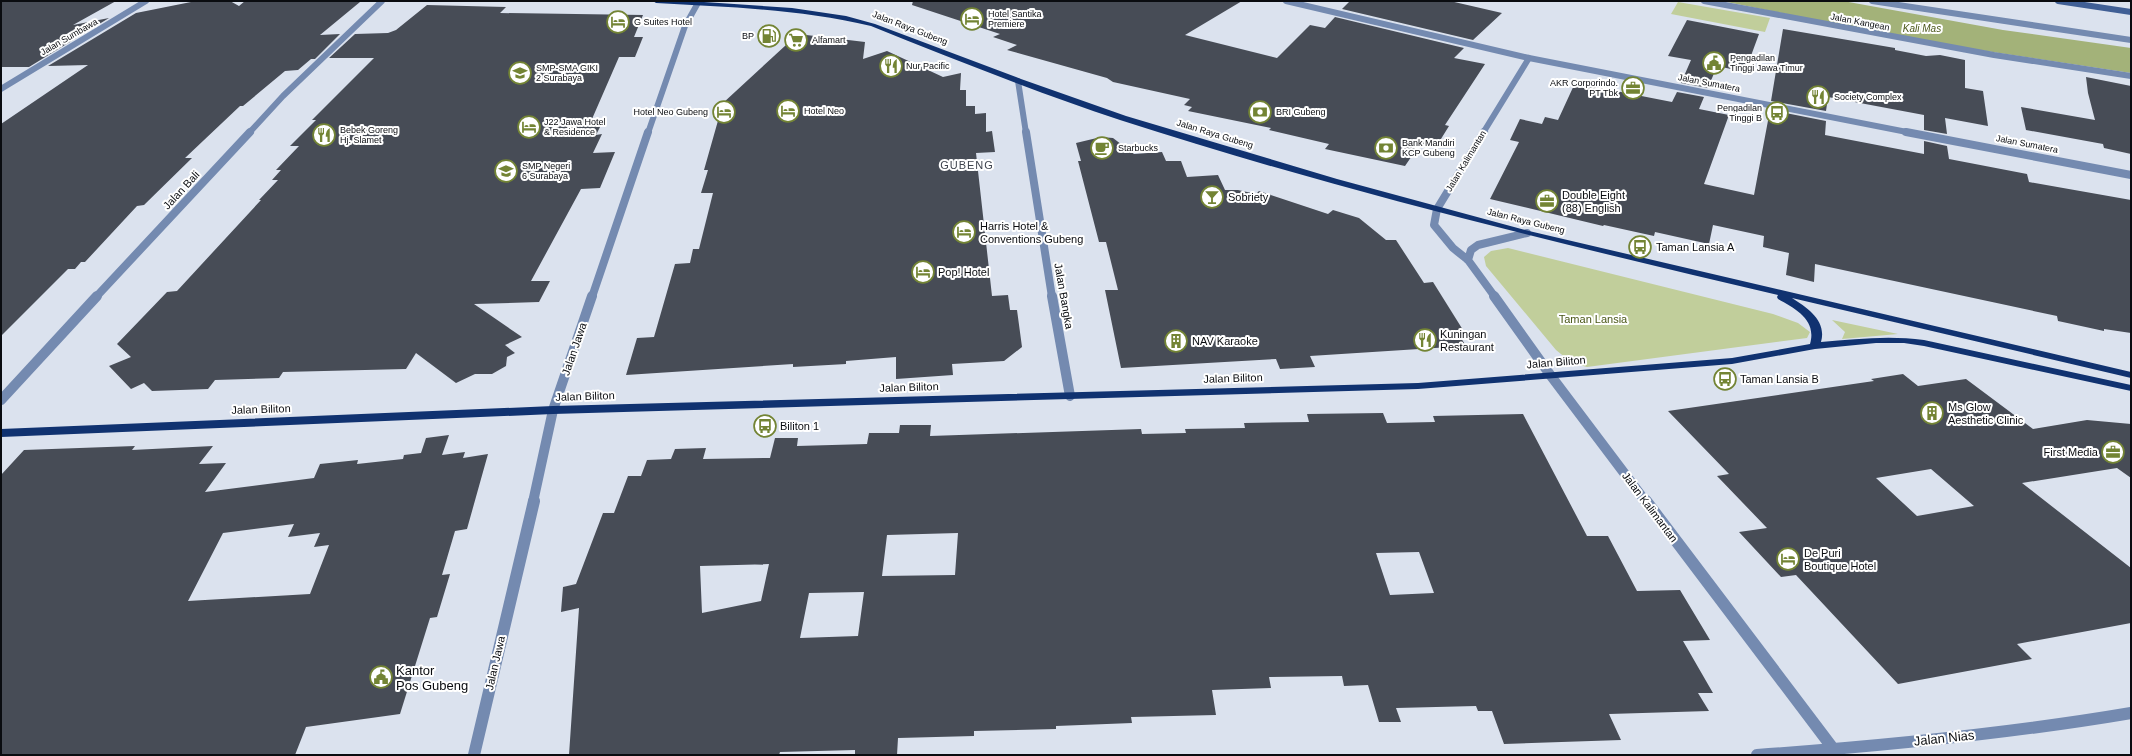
<svg xmlns="http://www.w3.org/2000/svg" width="2132" height="756" font-family="Helvetica,sans-serif">
<rect width="100%" height="100%" fill="#dbe2ee"/>
<path fill="#c1ce9b" d="M1678 2 1770 18 1765 32 1671 14Z
M1508 248 1773 314 1798 323 1810 332 1807 338 1587 367 1572 363 1556 350 1486 266 1484 257 1491 251Z
M1832 320 1898 334 1842 339 1845 332Z"/>
<path fill="#a3b279" d="M1722 1H1843L2003 30 2131 48V73L1920 41Z"/>
<path fill="#474c56" fill-rule="evenodd" d="M1 1H116L73 25 109 18 29 67H1Z
M196 1H230L239 6 245 1 360 2 320 35 340 34 315 59H311L298 70 285 71 243 106H240L185 158H192L144 205 137 206 85 262H81L75 269H68L1 336V124L88 65 48 66 136 13Z
M913 1H1242L1185 35 1277 58 1310 25 1325 28 1335 17 1464 48 1454 58 1485 64 1445 125 1449 126 1436 147 1420 144 1405 166 1325 149 1329 144 1269 130 1271 128 1188 111 1192 107 1184 105 1190 99 1113 82 1107 78 1007 50 1017 45 993 37 1000 34 912 5Z
M1350 1H1450L1502 13 1473 40 1342 9Z
M427 5 506 7 500 13 643 15 634 37H643L635 57H619L592 119H604L596 135 602 134 593 153 615 152 600 188 581 189 531 281H550L539 302 474 304 522 337 505 345 515 353 507 357 506 366 492 374H475L456 383 416 353 406 369 283 372 279 378 215 380 208 389 152 391 144 383 131 389 109 366 131 357 117 344 167 292 177 291 261 200H259L278 180H272L281 170H276L299 146H290L316 120H312L374 58H329L355 34 388 33 396 30Z
M1687 20 1759 34 1745 72 1717 66 1708 88 1681 83 1691 60 1668 56Z
M1783 29 1895 48V50L1926 56 1940 55 1965 60V88L1983 91 1988 126 1945 118 1947 134 1924 130V115L1828 97 1826 111 1771 101Z
M798 34 865 42 863 59 887 51 943 77 961 73 960 90H966V106H975V114L986 113V132L992 131 995 152 976 153 992 296 1008 295 1010 310H1017L1022 347 1004 361 952 364 953 375 896 379V357L846 361V364L793 367V364L626 375 637 338 654 337 675 264 690 263 693 249H699L713 193H701L708 170H704L723 103Z
M2086 77 2131 86V154L2104 148 2103 144 2026 130 2021 107 2095 120 2088 93Z
M1575 83 1672 102 1677 92 1704 97 1699 109 1729 115 1704 184 1754 195 1770 110 1826 121 1825 135 1924 154V141L1947 146 1949 159 2027 174 2029 182 2131 200V333L2104 329V331L2058 321 2057 316 1815 264 1814 282 1786 275 1789 253 1763 247 1764 236 1713 225 1709 244 1655 232 1654 236 1604 225 1603 226 1490 199 1519 142 1510 140 1520 119 1542 124 1545 117 1558 120Z
M1101 137 1113 138 1134 154 1162 152 1166 161H1181L1187 177 1218 175 1225 190H1238L1256 194 1259 191 1328 214 1333 210 1359 218 1386 240H1396L1424 283 1433 282 1463 330H1456L1466 346 1310 356 1315 367 1280 369 1276 359 1121 368 1105 290H1118L1106 242H1099L1078 161H1081L1076 143Z
M1903 374 1918 386 1966 379 2033 429 2087 420 2131 424V478L2117 468 2022 483 2131 568V623L2017 644 2032 659 1898 684 1796 575 1781 577 1739 532 1767 528 1717 476 1729 474 1668 411 1874 381 1871 379ZM1931 469 1974 506 1917 516 1876 478Z
M1383 413 1387 423 1435 422 1433 416 1523 414 1587 536H1608L1637 591 1680 590 1710 640 1683 641 1713 693H1698L1709 711 1609 714 1621 740 1504 744 1492 711H1478L1476 706 1396 708 1401 722H1379L1368 685 1344 686 1342 676 1269 677 1271 688 1212 690 1216 715 1131 717 1132 723 1056 726V729L974 731V736L898 738 897 755H855V750L780 752 779 755H569L579 608 561 612 563 587 576 584 603 513H614L628 476H641L647 460 671 459 675 449 706 448 703 459 770 458 775 438H798L797 446 867 444 869 433H899L900 425H931L930 436 1141 429 1142 434 1186 433 1185 429 1245 428 1244 423 1309 422 1307 414ZM958 533 955 575 882 576 887 535ZM1419 552 1434 593 1390 595 1376 553ZM769 564 761 601 702 613 700 566ZM864 592 858 636 800 638 809 593Z
M449 435 442 455 465 452 463 458 488 454 467 529 455 531 442 575 450 574 437 617 430 618 400 714 306 727 295 755H1V475L24 450 135 446 132 450 213 446 199 464 226 463 205 492 314 478 320 464 358 460 357 464 403 459 404 455 421 453 426 438ZM294 524 288 537 320 533 314 547 329 545 310 594 188 601 223 533Z"/>
<g fill="none" stroke-linecap="round" stroke-linejoin="round">
<path stroke="#748ab0" stroke-width="6" d="M1704 1 1994 55 2131 76
M1872 1 2131 40
M1018 81 1026 133
M1 89 146 1
M249 133 283 96 382 1
M648 133 685 26 699 1
M1483 133 1529 58"/>
<path stroke="#748ab0" stroke-width="8" d="M1026 132 1052 297
M1484 132 1437 209 1434 225 1453 248 1468 260 1495 297
M1468 260 1471 250 1478 245 1527 233
M96 297 250 132
M592 297 648 132"/>
<path stroke="#748ab0" stroke-width="10" d="M1052 296 1070 396
M1494 296 1551 376 1646 502
M1 400 97 296
M533 502 553 410 592 296"/>
<path stroke="#748ab0" stroke-width="12" d="M1646 501 1838 755
M474 755 534 501
M1757 755C1882 746 2007 734 2131 713"/>
<path stroke="#748ab0" stroke-width="6" d="M1286 1 1529 58 1912 133"/>
<path stroke="#748ab0" stroke-width="8" d="M1906 132 2131 175"/>
<path stroke="#405f95" stroke-width="6" d="M2058 1 2131 12"/>
<path fill="#103270" fill-rule="evenodd" d="M653 1H689L792 8 846 16 875 24 1021 79 1126 116 1337 179 1529 231 2131 372V378L1792 298C1808 308 1827 321 1821 342 1856 339 1889 335 1924 340L2131 385V391L1924 346 1904 343H1876L1815 349 1732 364 1418 389 553 414 1 437V429L553 406 1418 383 1732 358 1810 344C1817 320 1796 309 1778 299L1777 297 1778 295C1557 243 1336 190 1120 120 1036 92 953 59 871 26 800 9 728 7 656 3Z"/>
</g>
<defs>
<g id="hotel-ring" transform="scale(1.15)"><circle r="9.5" fill="#fff" stroke="#738434" stroke-width="1.5"/><path d="M-6-4.5h1.5V1H6V5H4.5V3h-9V5H-6ZM-4 0a1.8 1.8 0 1 1 3.6 0ZM.5 0V-2.5h3Q6-2.5 6 0Z" fill="#738434"/></g>
<g id="fuel-ring" transform="scale(1.15)"><circle r="9.5" fill="#fff" stroke="#738434" stroke-width="1.5"/><path d="M-5.5-6h7V0h2V4h1.3V-2.5L3-4.5l.8-.8L6-3V5H2.5V1h-1V6h-7ZM-4.2-4.7v3.2H.2V-4.7Z" fill="#738434"/></g>
<g id="supermarket-ring" transform="scale(1.15)"><circle r="9.5" fill="#fff" stroke="#738434" stroke-width="1.5"/><path d="M-6-5.5h2.5l.6 2H6L4.5 2H-2.5L-4.4-4H-6ZM-1.5 3.2a1.3 1.3 0 1 0 .1 0ZM3 3.2a1.3 1.3 0 1 0 .1 0Z" fill="#738434"/></g>
<g id="civic-ring" transform="scale(1.15)"><circle r="9.5" fill="#fff" stroke="#738434" stroke-width="1.5"/><path d="M-.6-6.5H3V-4.5H.6V-3L4-1V1h2V6H-6V1h2V-1L-.6-3ZM-1.2 2.5V6h2.4V2.5Z" fill="#738434"/></g>
<g id="restaurant-ring" transform="scale(1.15)"><circle r="9.5" fill="#fff" stroke="#738434" stroke-width="1.5"/><path d="M-5-6h1v4h1v-4h1v4h1v-4h1v5L-1.5 .5V6h-2V.5L-5-1ZM5-6V6H3V1.5H1.5Q1.5-4 5-6Z" fill="#738434"/></g>
<g id="school-ring" transform="scale(1.15)"><circle r="9.5" fill="#fff" stroke="#738434" stroke-width="1.5"/><path d="M0-5L7-2L0 1L-7-2ZM-4 1L0 2.5L4 1V4Q0 6-4 4Z" fill="#738434"/></g>
<g id="office-ring" transform="scale(1.15)"><circle r="9.5" fill="#fff" stroke="#738434" stroke-width="1.5"/><path d="M-6-3h4V-5.5h4V-3h4V5H-6ZM-1-4.5V-3h2v-1.5ZM-6 0V1H6V0Z" fill="#738434"/></g>
<g id="bank-ring" transform="scale(1.15)"><circle r="9.5" fill="#fff" stroke="#738434" stroke-width="1.5"/><path d="M-6-4H6V4H-6ZM0-2.3a2.3 2.3 0 1 0 0 4.6a2.3 2.3 0 1 0 0-4.6Z" fill="#738434"/></g>
<g id="bus-ring" transform="scale(1.15)"><circle r="9.5" fill="#fff" stroke="#738434" stroke-width="1.5"/><path d="M-5-6H5V4H4V6H2V4H-2V6H-4V4H-5ZM-3.5-4V0h7V-4ZM-3.5 1.2v1.5H-2V1.2ZM2 1.2v1.5H3.5V1.2Z" fill="#738434"/></g>
<g id="cafe-ring" transform="scale(1.15)"><circle r="9.5" fill="#fff" stroke="#738434" stroke-width="1.5"/><path d="M-5.5-4.5H6V0H3Q3 3.5 0 3.5H-2.5Q-5.5 3.5-5.5 0ZM3-3.2v2h1.7v-2ZM-6 4.5H4V6H-6Z" fill="#738434"/></g>
<g id="bar-ring" transform="scale(1.15)"><circle r="9.5" fill="#fff" stroke="#738434" stroke-width="1.5"/><path d="M-6-5H6L.8 .8V4.5H3.5V6h-7V4.5H-.8V.8Z" fill="#738434"/></g>
<g id="building-ring" transform="scale(1.15)"><circle r="9.5" fill="#fff" stroke="#738434" stroke-width="1.5"/><path d="M-4-6H4V6H1V3H-1V6H-4ZM-2.5-4.3h1.7v1.8h-1.7ZM.8-4.3h1.7v1.8H.8ZM-2.5-1h1.7V.8h-1.7ZM.8-1h1.7V.8H.8Z" fill="#738434"/></g>
</defs>
<g fill-rule="evenodd">
<use href="#hotel-ring" x="972" y="19"/>
<use href="#hotel-ring" x="618" y="22"/>
<use href="#fuel-ring" x="769" y="36"/>
<use href="#supermarket-ring" x="796" y="40"/>
<use href="#civic-ring" x="1714" y="63"/>
<use href="#restaurant-ring" x="891" y="66"/>
<use href="#school-ring" x="520" y="73"/>
<use href="#office-ring" x="1633" y="88"/>
<use href="#restaurant-ring" x="1818" y="97"/>
<use href="#hotel-ring" x="788" y="111"/>
<use href="#hotel-ring" x="724" y="112"/>
<use href="#bank-ring" x="1260" y="112"/>
<use href="#bus-ring" x="1777" y="113"/>
<use href="#hotel-ring" x="529" y="127"/>
<use href="#restaurant-ring" x="324" y="135"/>
<use href="#cafe-ring" x="1102" y="148"/>
<use href="#bank-ring" x="1386" y="148"/>
<use href="#school-ring" x="506" y="171"/>
<use href="#bar-ring" x="1212" y="197"/>
<use href="#office-ring" x="1547" y="201"/>
<use href="#hotel-ring" x="964" y="232"/>
<use href="#bus-ring" x="1640" y="247"/>
<use href="#hotel-ring" x="923" y="272"/>
<use href="#restaurant-ring" x="1425" y="340"/>
<use href="#building-ring" x="1176" y="341"/>
<use href="#bus-ring" x="1725" y="379"/>
<use href="#building-ring" x="1932" y="413"/>
<use href="#bus-ring" x="765" y="426"/>
<use href="#office-ring" x="2113" y="452"/>
<use href="#hotel-ring" x="1788" y="559"/>
<use href="#civic-ring" x="381" y="677"/>
</g>
<g text-anchor="middle" dominant-baseline="central" stroke-width="4" stroke-linejoin="round" paint-order="stroke">
<g font-size="9" fill="#0a0c10" stroke="#fff" text-anchor="start">
<text x="988" y="14">Hotel Santika<tspan x="988" dy="10">Premiere</tspan></text>
<text x="634" y="22">G Suites Hotel</text>
<text x="754" y="36" text-anchor="end">BP</text>
<text x="812" y="40">Alfamart</text>
<text x="1730" y="58">Pengadilan<tspan x="1730" dy="10">Tinggi Jawa Timur</tspan></text>
<text x="906" y="66">Nur Pacific</text>
<text x="536" y="68">SMP-SMA GIKI<tspan x="536" dy="10">2 Surabaya</tspan></text>
<text x="1618" y="83" text-anchor="end">AKR Corporindo.<tspan x="1618" dy="10">PT Tbk</tspan></text>
<text x="1834" y="97">Society Complex</text>
<text x="1762" y="108" text-anchor="end">Pengadilan<tspan x="1762" dy="10">Tinggi B</tspan></text>
<text x="804" y="111">Hotel Neo</text>
<text x="708" y="112" text-anchor="end">Hotel Neo Gubeng</text>
<text x="1276" y="112">BRI Gubeng</text>
<text x="544" y="122">J22 Jawa Hotel<tspan x="544" dy="10">&amp; Residence</tspan></text>
<text x="340" y="130">Bebek Goreng<tspan x="340" dy="10">Hj. Slamet</tspan></text>
<text x="1402" y="143">Bank Mandiri<tspan x="1402" dy="10">KCP Gubeng</tspan></text>
<text x="1118" y="148">Starbucks</text>
<text x="522" y="166">SMP Negeri<tspan x="522" dy="10">6 Surabaya</tspan></text>
</g>
<g font-size="9" fill="#0a0c10" stroke="#fff">
<text transform="translate(1860 22) rotate(11)">Jalan Kangean</text>
<text transform="translate(910 28) rotate(21)">Jalan Raya Gubeng</text>
<text transform="translate(69 37) rotate(-30)">Jalan Sumbawa</text>
<text transform="translate(1709 83) rotate(11)">Jalan Sumatera</text>
<text transform="translate(1215 134) rotate(17)">Jalan Raya Gubeng</text>
<text transform="translate(2027 144) rotate(11)">Jalan Sumatera</text>
<text transform="translate(1466 161) rotate(-59)">Jalan Kalimantan</text>
<text transform="translate(1526 221) rotate(14)">Jalan Raya Gubeng</text>
</g>
<g font-size="10" font-style="italic" fill="#4b5719" stroke="#fff">
<text x="1922" y="28">Kali Mas</text>
</g>
<g font-size="11" letter-spacing="1" fill="#3f444e" stroke="#fff">
<text x="967" y="165">GUBENG</text>
</g>
<g font-size="11" fill="#0a0c10" stroke="#fff">
<text transform="translate(181 190) rotate(-47)">Jalan Bali</text>
<text transform="translate(1064 296) rotate(80)">Jalan Bangka</text>
<text transform="translate(574 349) rotate(-71)">Jalan Jawa</text>
<text transform="translate(1556 362) rotate(-5)">Jalan Biliton</text>
<text transform="translate(1233 378) rotate(-2)">Jalan Biliton</text>
<text transform="translate(909 387) rotate(-2)">Jalan Biliton</text>
<text transform="translate(585 396) rotate(-2)">Jalan Biliton</text>
<text transform="translate(261 409) rotate(-2)">Jalan Biliton</text>
<text transform="translate(1650 507) rotate(53)">Jalan Kalimantan</text>
<text transform="translate(495 663) rotate(-77)">Jalan Jawa</text>
</g>
<g font-size="11" fill="#0a0c10" stroke="#fff" text-anchor="start">
<text x="1562" y="195">Double Eight<tspan x="1562" dy="13">(88) English</tspan></text>
<text x="1228" y="197">Sobriety</text>
<text x="980" y="226">Harris Hotel &amp;<tspan x="980" dy="13">Conventions Gubeng</tspan></text>
<text x="1656" y="247">Taman Lansia A</text>
<text x="938" y="272">Pop! Hotel</text>
<text x="1440" y="334">Kuningan<tspan x="1440" dy="13">Restaurant</tspan></text>
<text x="1192" y="341">NAV Karaoke</text>
<text x="1740" y="379">Taman Lansia B</text>
<text x="1948" y="407">Ms Glow<tspan x="1948" dy="13">Aesthetic Clinic</tspan></text>
<text x="780" y="426">Biliton 1</text>
<text x="2098" y="452" text-anchor="end">First Media</text>
<text x="1804" y="553">De Puri<tspan x="1804" dy="13">Boutique Hotel</tspan></text>
</g>
<g font-size="11" fill="#4a5718" stroke="#fff">
<text x="1593" y="319">Taman Lansia</text>
</g>
<g font-size="13" fill="#0a0c10" stroke="#fff" text-anchor="start">
<text x="396" y="670">Kantor<tspan x="396" dy="15">Pos Gubeng</tspan></text>
</g>
<g font-size="13" fill="#0a0c10" stroke="#fff">
<text transform="translate(1944 738) rotate(-6)">Jalan Nias</text>
</g>
</g>
<rect width="2132" height="756" fill="none" stroke="#0a0c10" stroke-width="4"/>
</svg>
